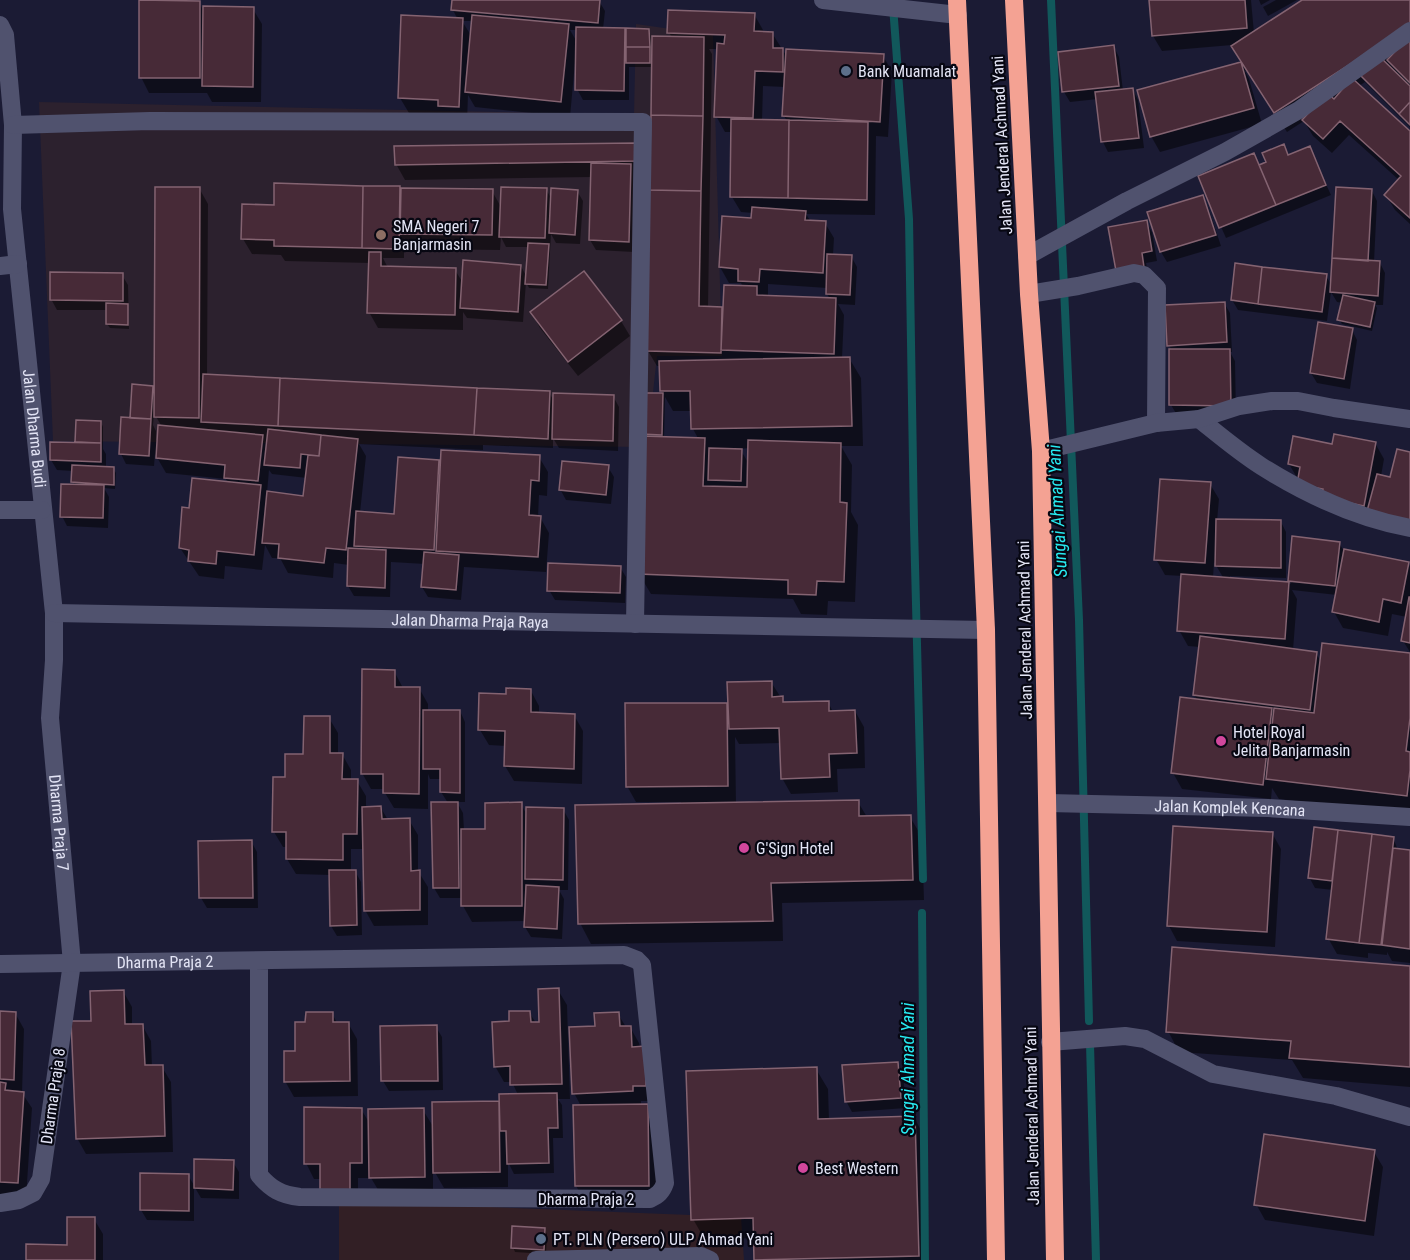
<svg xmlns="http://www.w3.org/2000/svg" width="1410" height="1260" font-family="'Roboto Condensed',sans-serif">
<rect width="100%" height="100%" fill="#1b1b34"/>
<path fill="#321f25" d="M339 1201 741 1217 744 1260H339Z"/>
<path fill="#2c212e" d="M636 24 713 35 722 356H657L647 447 53 441 39 102 634 115Z"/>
<path fill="#0007" fill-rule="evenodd" d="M454 0 599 1 605 11 603 29H624L627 35 649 30 651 37 672 38 669 32 754 14 763 30V33H772L787 57 883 56 892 71 888 137 876 136 875 215 806 214 811 222 825 223 834 238 833 255 851 256 857 267 855 305 838 304 844 315 842 358H849L861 378 863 446H841L852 465 851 512 858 525 855 602 828 601 827 615 801 614 793 599 651 594 639 574 644 394 664 395 661 391V366H657L648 351 653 67H629V100H583L577 89V62H575L570 117 475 107 468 95 467 122 409 113 400 98 458 20 453 10ZM462 21H473L472 37ZM570 30H578L577 42ZM709 49H718L716 116 725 132H733L732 197 741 212 753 213V219L720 267 729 283H741L743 287 724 314 721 308H708L712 54ZM763 86 785 87 784 116 787 121H762ZM768 284 827 288V294L830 299 768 296ZM665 397 673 411H692L693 429 699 440 664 438ZM749 448V464L740 449Z
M1150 0H1251L1254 33 1305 0H1410V127L1365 82 1359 86 1410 133V224L1395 210 1386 195 1399 180 1349 135 1332 153 1313 136 1304 121 1287 132 1247 70 1245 71 1249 79 1262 124 1160 152 1151 136 1138 91 1242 63 1232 45 1162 51 1153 36Z
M1259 0H1270L1261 5Z
M1276 0H1297L1268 16 1263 7Z
M199 2 202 8 253 9 262 24 261 102H212L207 93H149L141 77Z
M1114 47 1119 57 1123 91 1133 90 1138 100 1144 148 1108 152 1103 142 1098 99 1070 102 1064 92 1059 53Z
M636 145 634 252 596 250 590 240 592 177 405 180 396 164Z
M1283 146 1289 156 1309 148 1331 195 1226 238 1199 177 1254 155 1260 166 1268 163Z
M199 188 208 204 207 376 549 393 555 402 613 396 619 407 618 451 559 448 553 438V448L483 445V450L359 444 366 456 360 513 396 515 438 461 441 467 539 457 548 472 547 496 539 495 538 517H540L549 533 546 572 464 567 461 600 428 597 422 587 425 564 391 562 390 597 354 596 348 586 349 565 334 563 333 578 288 573 280 558H272L265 545 262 570 225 566 224 579 199 576 180 548 190 509 228 483 226 479 166 473 155 454 154 466 126 464 121 454 132 419 152 387 156 394ZM154 413 162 427 159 440H156V431L153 425ZM269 470 272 474 307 478 305 497 267 493Z
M399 188 400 190 492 191 501 207 546 189 552 200 577 191 583 201 580 244 556 243 551 234 548 289 529 288 526 282 523 322 467 318 463 312V330L378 328 369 312 370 263 285 261 281 255 252 254 243 239 275 206ZM501 237 506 247H529L527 278 521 266 463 283 455 270 388 268 383 258H404V238L411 249 500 250Z
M1372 191 1377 201 1374 262 1380 263 1385 273 1383 305H1375L1377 308 1372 331 1342 324 1339 319 1343 303 1337 302 1331 292 1327 321 1238 310 1232 300 1326 276 1332 286Z
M1203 197 1208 207 1221 246 1167 262 1161 252 1149 213Z
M1146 222 1152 232 1157 261 1146 263 1149 277 1123 281Z
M584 273 621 321 630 336 578 376 540 328 532 313Z
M122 275 128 285 129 329 110 328 107 324V310H57L51 299Z
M1224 303 1230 313 1232 352H1230L1235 361 1236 416 1177 415 1171 405V349L1169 345Z
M1352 330 1357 340 1350 389 1317 383 1311 373Z
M101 422 103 427V449L106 454V468H113L116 473 115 489 104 488 109 497 108 528 67 526 62 516 75 486 73 481V471L57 470 51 460V443L78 444 77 442Z
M1375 443 1384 459 1381 476 1391 479 1410 454V530L1299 481 1289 464 1333 445Z
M608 467 614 477 611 504 566 500 560 489Z
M1210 484 1219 499 1217 521 1281 522 1286 532V578L1230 576V579L1291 584 1289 580 1339 543 1345 553 1408 563 1410 567V652L1403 641 1407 617 1392 614 1388 636 1343 628 1334 612 1337 595 1292 590 1297 599 1293 650 1316 653 1321 662 1410 655V815L1279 799 1272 788 1271 799 1182 789 1173 773 1198 701 1194 695 1200 647 1188 646 1179 630 1183 576 1165 575 1156 559ZM1214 562 1224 579 1213 578Z
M620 567 626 577 625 603 555 600 549 590Z
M394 671 403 688H419L428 704V711H460L465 722V802H457L463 813 464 830H486L521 804 527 815 563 809 569 820 568 890H559L564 899 562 939 531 937 525 927V921L472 922 463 906V898H440L434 888 448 803 441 792V779H430L428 774V809L394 808 385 793V789H371L362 773Z
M771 682 785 704 828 702 833 712 855 711 864 727 865 768 837 769 838 792 791 794 782 778 781 743 739 744 735 737 736 804 858 802 867 817H910L922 837 924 900 782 903 783 941 591 944 580 923 681 805V802H636L627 786 626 705 729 704Z
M531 691 539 706V714L574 715 583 731 582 784 514 781 505 766 506 746 489 745 480 730 508 696Z
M329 718 338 733V754H342L351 770V780L357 781 366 796V808H381L388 820H409L418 835V871L428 887V925L374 926 365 910 364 849H351V871H355L361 882 362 935 337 936 331 926 330 875 296 874 287 859V847H283L274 832 287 778 305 756Z
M1315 829 1393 838 1398 850 1410 851V963L1392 961 1387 952V955L1368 953V958L1337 954 1328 938 1333 890 1315 888 1309 877Z
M1272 833 1281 849 1275 947 1177 941 1169 926Z
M251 841 257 852 258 908H207L201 898 200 842Z
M1410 967V1087L1303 1078 1292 1060 1179 1052 1168 1031Z
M558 990 567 1005 570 1099H558L562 1105 563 1138H553L554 1173 514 1174 508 1162V1187L444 1188 433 1169V1192L380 1193 371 1178H358V1205L321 1179H314L306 1163 361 1109 370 1124 423 1110 434 1128 498 1102 501 1108 518 1095 512 1082H504L495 1066 511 1023 529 1012 536 1023H540Z
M123 991 132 1007V1026L142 1025 151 1041 152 1067H162L171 1082 173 1152 86 1154 77 1138 92 1023Z
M0 1013H15L24 1029 22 1093 32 1108 26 1198 0 1196Z
M332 1013 337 1023H348L357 1039 358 1096 294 1097 285 1081 307 1024Z
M618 1014 626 1027H630L639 1043 654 1101H641V1106L647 1105 656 1121 657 1201H585L576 1186 581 1106 574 1093 596 1028Z
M436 1027 442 1037 443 1090 389 1091 383 1081Z
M898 1063 903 1073 906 1108 852 1112 846 1101Z
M816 1069 828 1089 829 1120 914 1117 925 1138 929 1260H756L755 1238 705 1240 693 1219Z
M1374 1152 1383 1167 1374 1236 1265 1220 1256 1204Z
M233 1162 239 1172V1199L201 1198 194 1186V1221L147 1220 141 1210 188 1175 195 1187Z
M94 1219 103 1234V1260H28L69 1246Z
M544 1229 547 1234 546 1254 515 1252 513 1247Z"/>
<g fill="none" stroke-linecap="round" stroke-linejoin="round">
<path stroke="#11585b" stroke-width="8" d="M1051 0 1079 620 1089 1021
M893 6 909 219 914 526 923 879
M922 913 925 1260
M1090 1044 1096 1260"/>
</g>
<path fill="#472a37" stroke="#846371" stroke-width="1.5" d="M139 0 200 1V78H139Z
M452 0H600L598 23 451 10Z
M1149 0H1245L1247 28 1152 36Z
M1302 0H1410V26L1274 113 1231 46Z
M203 6 254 7 253 87 202 86Z
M668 10 755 13 754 31 773 32V48H783V72L755 71 753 118 714 117 717 43 724 44 725 35 667 33Z
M401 15 463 18 459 107 438 106V100L398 98Z
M472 15 569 24 561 102 465 92Z
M576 27 625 28 624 91 575 90Z
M626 28 649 29 650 47H626Z
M652 36 704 37 703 116 651 115Z
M1410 36V83L1387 60Z
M1114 45 1119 86 1062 92 1058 52Z
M626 47H650V63H626Z
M786 49 884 54 880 122 782 116Z
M1379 56 1410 86V102L1399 114 1360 75Z
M1241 62 1254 108 1150 137 1137 90Z
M1352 78 1410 131V218L1384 195 1401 176 1340 121 1323 139 1302 120 1327 93 1334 99Z
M1133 88 1139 138 1101 142 1095 92Z
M1410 102V125L1399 114Z
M651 115 703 116 701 191 649 190Z
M731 119 789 120 788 198 730 197Z
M789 120 868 122 867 200 788 198Z
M637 143V161L395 165 394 146Z
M1284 144 1288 155 1310 146 1326 185 1276 205 1259 165 1266 162 1262 153Z
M1254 153 1276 205 1219 228 1198 176Z
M591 163 631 164 629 242 589 240Z
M274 183 363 186 362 248 274 246V240L241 239 242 204 274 205Z
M363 186H400L399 249 362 248Z
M155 187H200L199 418 154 417Z
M501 187 547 188 545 238 499 237Z
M1336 187 1372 189 1368 261 1332 258Z
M401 188 493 189 492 235 400 234Z
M551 188 578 190 575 235 549 233Z
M649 190 701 191 699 306 722 307 721 353 647 351Z
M1203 195 1216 235 1160 252 1147 212Z
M752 207 806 211 805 220 826 221 823 273 760 269 759 282 738 281V269L719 267 722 216 751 218Z
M1147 220 1152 251 1142 253 1144 267 1116 271 1108 227Z
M528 243 549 244 546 285 525 284Z
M369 252H381V266L456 268 455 315 367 313Z
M827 254 852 255 850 295 826 294Z
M1332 258 1380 261 1378 296 1330 292Z
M463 260 521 265 518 312 460 308Z
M1235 263 1262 267 1258 304 1231 300Z
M1262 267 1327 274 1322 312 1258 304Z
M584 271 622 320 568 362 530 312Z
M50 272 123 273V301L50 300Z
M724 285 757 286V295L836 298 834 354 721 350Z
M1343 295 1375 302 1370 327 1337 320Z
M1225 302 1227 342 1167 346 1165 305Z
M106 303 128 304V325L106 324Z
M1318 322 1353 328 1344 379 1310 373Z
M1169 349H1230L1231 406 1169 405Z
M850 357 852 426 691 429 690 391H660L659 361Z
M203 374 280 378 278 426 201 422Z
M280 378 477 388 474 435 278 426Z
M132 384 153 386 151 419 130 418Z
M477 388 550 391 548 439 474 435Z
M553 393 614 395 613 441 552 439Z
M642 393H663L662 435 640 434Z
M121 417 151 419 149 456 119 454Z
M76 420 101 421V443L75 442Z
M158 425 263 435 258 481 224 478 225 465 156 458Z
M268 429 321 435 319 456 301 454 300 468 264 465Z
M1334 434 1376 442 1364 506 1321 497 1323 489 1297 484 1300 467 1288 464 1293 436 1332 444Z
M321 435 358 439 346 550 326 548 324 563 278 558 279 544 262 543 267 491 303 496 308 455 319 456Z
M642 436 705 438 703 486 747 487 748 440 841 443 840 502 847 503 844 582 817 581 816 595 788 594V580L638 574Z
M50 442 101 443V462L50 460Z
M709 448 742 449 741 481 708 480Z
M1397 449 1410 452V522L1367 511 1377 474 1390 477Z
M441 450 540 455 539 481 531 480 529 515 541 516 538 557 436 551Z
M398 457 439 460 434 550 354 546 356 511 394 514Z
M562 461 609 465 606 495 559 490Z
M72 465 114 467V485L71 482Z
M192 478 261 485 254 555 217 551 216 564 188 561 189 550 179 548 182 507 189 508Z
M1160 479 1211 482 1205 563 1154 560Z
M61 484 104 485 103 518 60 517Z
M1216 519 1281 520V568L1215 566Z
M1292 536 1340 542 1335 586 1288 581Z
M348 548 386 550 385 588 347 586Z
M1344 549 1409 562 1401 603 1383 599 1379 622 1332 612Z
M424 552 459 555 456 590 421 587Z
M548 563 621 566 620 593 547 591Z
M1181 574 1289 582 1285 639 1177 631Z
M1409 597H1410V643L1401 641Z
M1200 636 1317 652 1310 710 1193 695Z
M1322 643 1410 653V718L1406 751 1410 752V770L1407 796 1266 779 1274 708 1314 713Z
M362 669 395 670V687H420L419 794 383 793V774H361Z
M772 681V697L783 696V702L829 701V711L855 710 857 753 829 754 830 777 781 779 779 728 729 729 727 682Z
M506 688 531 689V712L575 714 574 769 504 766 505 731 478 730 479 693 506 694Z
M1180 697 1272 708 1263 785 1171 773Z
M625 703H727L728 786 626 787Z
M423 710H460V793L440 792V769H423Z
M304 716H330V753H343L342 779H358L357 834H343V860L286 859V832H272L273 777H285V754H303Z
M859 800V816L911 815 913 880 771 883 773 921 578 924 575 805Z
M431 802H458L459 888H433Z
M522 802V906H461V829H485V803Z
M381 806 382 819 410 818 411 871 420 870V910L364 911 362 807Z
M526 807 564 808 563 880 525 879Z
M1173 826 1273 832 1267 932 1167 926Z
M1314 827 1338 830 1332 881 1308 878Z
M1338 830 1372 834 1359 943 1326 939Z
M1372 834 1394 837 1381 945 1359 943Z
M252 840 253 898H199L198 841Z
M1393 848 1410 850V949L1382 945Z
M329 870H356L357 925 330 926Z
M526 885 559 887 557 929 524 927Z
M1172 947 1410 966V1067L1289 1058 1291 1041 1166 1032Z
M559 988 562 1084 510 1085V1066L494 1067 492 1022 509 1021V1011H530L531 1022H539L538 989Z
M124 990 125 1024H143L145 1065H163L165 1136 76 1139 71 1021H91L90 991Z
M0 1011 16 1012 14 1080 0 1079Z
M306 1012H333V1022H349L350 1081 284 1082V1051H295V1022H305Z
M619 1012 620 1026H631L632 1047 645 1046 646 1086H633V1091L572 1094 569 1027 595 1026 594 1013Z
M437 1025 438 1081H381L380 1026Z
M898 1062 901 1098 845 1102 842 1065Z
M817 1067 818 1119 915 1116 919 1256 754 1260 753 1218 691 1220 686 1071Z
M0 1082 6 1083 5 1090 24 1092 18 1183 0 1182Z
M557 1093 558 1128H548L549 1163 507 1164 506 1131H500L499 1094Z
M499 1101 500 1172 433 1173 432 1102Z
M648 1104 649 1186H575L573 1105Z
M304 1107 362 1108V1163H350V1190H320V1164H304Z
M424 1108 425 1177 369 1178 368 1109Z
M1264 1134 1375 1150 1365 1221 1254 1205Z
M194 1159 234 1160 233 1190 194 1188Z
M140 1173 189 1174V1211L140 1210Z
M67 1217H95V1260H26V1244L67 1245Z
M512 1226 545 1228 544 1250 511 1248Z"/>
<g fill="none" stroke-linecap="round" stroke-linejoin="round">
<g stroke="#50526e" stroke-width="18">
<path d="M823 0 958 15"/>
<path id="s1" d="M0 25 5 35 13 125 12 209 54 613V660L50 718 72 963 41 1179 33 1193 19 1200 0 1203"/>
<path d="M13 125 150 121 643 122 635 624"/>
<path d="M1027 256 1127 201 1225 152 1299 110 1410 31"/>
<path d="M0 266 18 264"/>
<path d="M1029 294 1078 286 1134 273 1144 275 1157 288 1156 423"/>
<path d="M1199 419C1219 435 1239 452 1261 466 1307 495 1357 518 1410 528"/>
<path d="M1041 451 1156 423 1199 419 1239 406 1272 401H1298L1334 408 1410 419"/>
<path d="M0 510H42"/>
<path id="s2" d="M54 613 986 630"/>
<path id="s3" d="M1048 803 1268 808 1410 817"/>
<path id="s4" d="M0 964 624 955 637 960 642 965 665 1183C662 1192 658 1195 650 1199L300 1197C281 1195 271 1189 259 1175V962"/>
<path d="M1050 1042 1125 1036 1145 1039 1213 1074 1336 1096 1410 1117"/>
<path d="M536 1260 701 1256 710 1260"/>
</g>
<path stroke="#f4a293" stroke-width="18" d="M957 0 986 630 996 1260
M1014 0 1029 294 1041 451 1055 1260"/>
</g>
<g fill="#5c6f8a" stroke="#070712" stroke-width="2">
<circle cx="846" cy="71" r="6"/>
<circle cx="541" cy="1239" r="6"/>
</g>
<circle fill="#8d6e63" stroke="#070712" stroke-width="2" cx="381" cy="235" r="6"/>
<g fill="#d1479c" stroke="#070712" stroke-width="2">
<circle cx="1221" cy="741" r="6"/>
<circle cx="744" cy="848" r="6"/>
<circle cx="803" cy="1168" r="6"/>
</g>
<g text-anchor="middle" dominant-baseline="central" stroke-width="4.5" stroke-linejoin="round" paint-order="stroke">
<g font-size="16" fill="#e3e4f5" stroke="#070712" text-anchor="start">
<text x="858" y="71">Bank Muamalat</text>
<text x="393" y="226">SMA Negeri 7<tspan x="393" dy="18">Banjarmasin</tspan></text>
<text x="1233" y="732">Hotel Royal<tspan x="1233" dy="18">Jelita Banjarmasin</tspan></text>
<text x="756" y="848">G'Sign Hotel</text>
<text x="815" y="1168">Best Western</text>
<text x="553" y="1239">PT. PLN (Persero) ULP Ahmad Yani</text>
</g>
<g font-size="16" fill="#e3e4f5" stroke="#070712">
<text transform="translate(1002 145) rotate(-93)">Jalan Jenderal Achmad Yani</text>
<text stroke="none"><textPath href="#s1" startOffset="406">Jalan Dharma Budi</textPath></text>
<text stroke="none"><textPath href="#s2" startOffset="416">Jalan Dharma Praja Raya</textPath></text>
<text transform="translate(1025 630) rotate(-91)">Jalan Jenderal Achmad Yani</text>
<text stroke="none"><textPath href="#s3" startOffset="182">Jalan Komplek Kencana</textPath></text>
<text stroke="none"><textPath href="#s1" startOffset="802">Dharma Praja 7</textPath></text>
<text stroke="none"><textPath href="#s4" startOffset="165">Dharma Praja 2</textPath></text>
<text transform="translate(53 1096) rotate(-82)">Dharma Praja 8</text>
<text transform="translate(1032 1116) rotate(-91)">Jalan Jenderal Achmad Yani</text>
<text x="586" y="1199">Dharma Praja 2</text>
</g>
<g font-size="18" font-style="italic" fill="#27eaf1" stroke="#070712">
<text transform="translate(1057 511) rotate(-93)">Sungai Ahmad Yani</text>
<text transform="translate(907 1069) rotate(-90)">Sungai Ahmad Yani</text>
</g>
</g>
</svg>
